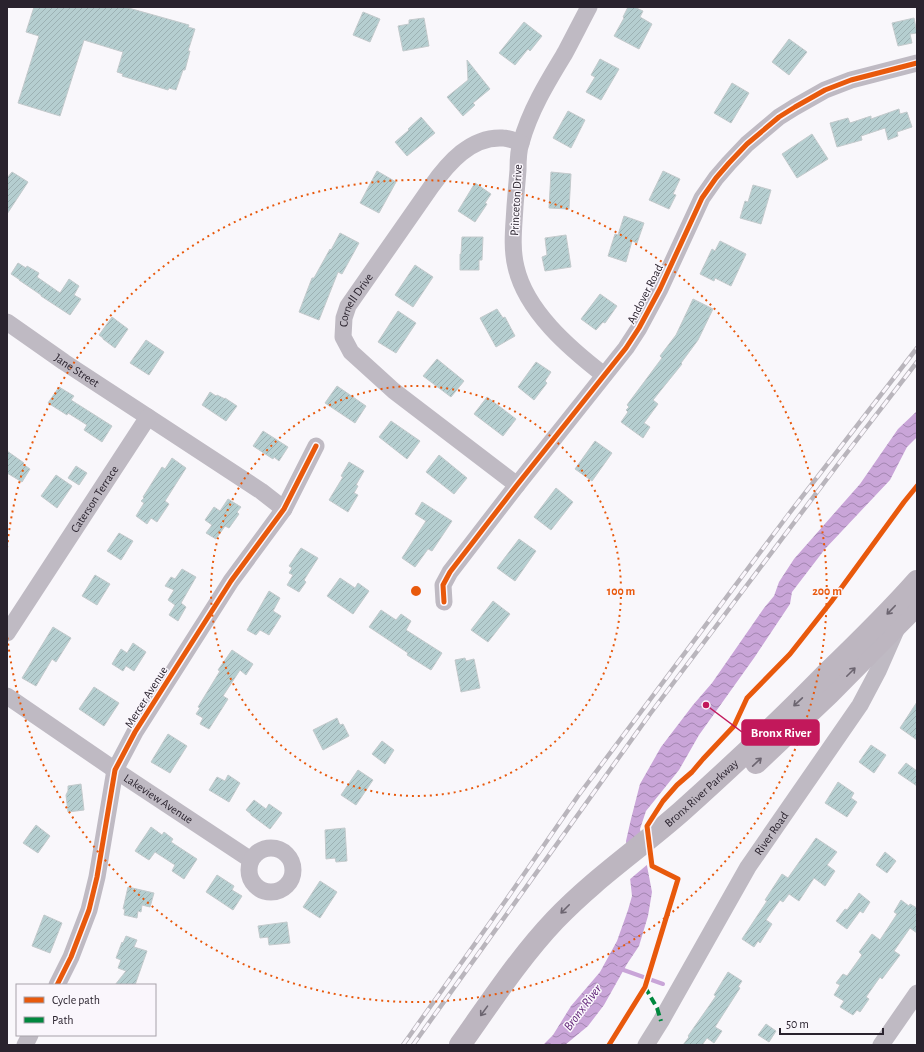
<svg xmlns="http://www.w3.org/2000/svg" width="924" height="1052" font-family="'Alegreya Sans',sans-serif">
<defs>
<pattern id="water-waves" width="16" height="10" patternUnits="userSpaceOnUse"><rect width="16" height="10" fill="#c9a5d8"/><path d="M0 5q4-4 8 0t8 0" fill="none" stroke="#a386b0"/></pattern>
<pattern id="building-hatch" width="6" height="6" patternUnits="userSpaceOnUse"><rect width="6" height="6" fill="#b5ced0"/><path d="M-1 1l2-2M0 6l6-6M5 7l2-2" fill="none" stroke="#9cb1b3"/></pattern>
</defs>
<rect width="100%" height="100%" fill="#f9f7fb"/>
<path fill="url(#water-waves)" d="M917 411V437L907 447 890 480 825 549 792 592 790 604 754 658 699 735 679 770 646 811 640 829 652 892 648 916 639 946 627 964 604 1005 588 1026 565 1045H543L553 1035 571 1006 600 972 617 941 628 910 632 896 626 841 631 819 640 784 661 747 693 705 712 683 764 608 774 596 779 582 794 559 860 484 898 429Z"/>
<path fill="#f9f7fb" d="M643 833 648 864 629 880 625 847Z"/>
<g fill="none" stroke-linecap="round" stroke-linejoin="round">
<path stroke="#c9a5d8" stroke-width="4" d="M618 968 663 984"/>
</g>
<path fill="url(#building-hatch)" stroke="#c3cacc" d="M34 7H125L189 25 188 27 195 29 188 51H190L185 70H183L176 90 169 88 168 90 122 76 123 74 117 72 123 52 84 40 60 116 18 103 39 36 26 32Z
M628 7H634L643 11 640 17 652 24 639 49 614 36 624 18 623 17Z
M363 12 380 19 370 42 353 35Z
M424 18 429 46 403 51 398 26 409 24V20Z
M914 18 917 33 910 34 912 43 898 46 892 23Z
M524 22 542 36 530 51 528 49 515 65 499 53Z
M789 39 807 52 789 75 772 62Z
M600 59 619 69 601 100 586 92 595 77 591 75Z
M467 60 490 89 473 103 475 105 463 116 447 97 468 80Z
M732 83 749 93 731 123 714 113Z
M899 109 900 114 907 112 912 127 897 132 898 136 888 140 885 128 861 136 862 140 837 147 830 123 848 118 850 123 871 116V119Z
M568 111 585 120 571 148 553 138Z
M421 117 435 133 407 156 395 142 409 130 408 129Z
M812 134 828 159 797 178 782 154Z
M377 171 396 182 379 213 360 203Z
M663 171 680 179 673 194 676 195 669 209 649 200Z
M12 172 28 182 7 214V178Z
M551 172 571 174 569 209 549 208Z
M475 183 491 194 485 203 487 204 475 222 458 211Z
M753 185 771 190 761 224 740 218 745 201 748 202Z
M624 216 644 223 637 243 632 241 626 262 608 256 615 234 618 235Z
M340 233 359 243 342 274 338 272 319 320 299 312 312 278H314L330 249 331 250Z
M566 235 571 267 545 271 542 257 547 255 545 238Z
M462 237H483L482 260H479V270H460V254H461Z
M720 241 746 254 731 286 715 278 714 281 700 274 712 249 715 251Z
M18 263 26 268 27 266 39 273 37 277 60 293 69 279 79 286 74 295 81 299 70 315 41 296V295L19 280H20L11 274Z
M415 265 433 277 413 307 395 295Z
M600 294 617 306 605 323 603 322 596 330 581 319Z
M693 299 713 309 698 340 681 363 682 364 653 400 658 404 644 423 650 427 643 438 621 422 628 412 626 410 629 407 627 405 662 358 660 356 676 335Z
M497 309 503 318 505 317 515 336 496 347 480 318Z
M398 311 416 323 396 353 378 342Z
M112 317 128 329 115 348 103 339V338L99 335Z
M146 340 164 352 149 375 130 363Z
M437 359 464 381 451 397 423 376Z
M536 362 551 372 545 381 547 383 534 400 518 387Z
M337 386 366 406 355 423 325 403Z
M59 387 74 396 71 400 112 426 102 442 84 430 87 425 68 413 67 415 48 403Z
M210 392 216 396 217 395 225 399V398L237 406 226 421 202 405Z
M487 397 516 419 503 436 474 414Z
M391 421 420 441 407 459 379 437Z
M263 431 288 447 279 461 274 457 273 459 253 446Z
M595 441 612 453 592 481 575 469Z
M7 451 24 463 23 464 30 469 22 482 7 473Z
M439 455 467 478 454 494 426 472Z
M172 458 186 468 165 501 169 504 157 522 151 518 147 524 136 516 144 503 141 501 144 498 143 497 162 467 165 469Z
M349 462 364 471 356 485 358 486 354 493 358 495 348 512 329 500 343 477 341 476Z
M76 466 87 473 79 485 68 478Z
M56 475 72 486 57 508 41 496Z
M556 488 573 502 551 530 534 517Z
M228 499 241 507 237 512 239 514 229 528 225 526 216 539 206 533 212 525 205 520 214 507 220 511Z
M422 502 452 521 432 551 428 549 415 567 402 558 426 521 415 514Z
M119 533 133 541 121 560 107 551Z
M519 539 536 551 515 581 497 568Z
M301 548 318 558 304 580 306 582 299 592 287 585 293 575 289 573 292 568 289 566Z
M182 569 196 577 181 603 186 607 178 621 169 615 175 605 168 600 174 590 165 586 171 577 175 579Z
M95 575 110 584 97 605 82 596Z
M340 578 355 588 358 583 369 591 353 614 327 596Z
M269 591 280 598 273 611 281 616 269 635 260 630 256 635 247 630Z
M493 601 510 614 488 642 471 630Z
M381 610 396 620 401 614 411 621 406 630 442 653 431 670 407 655 408 653 369 627Z
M53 627 71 638 56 662 52 659 36 686 22 678Z
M133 643 146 652 134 671 126 666 123 671 112 664 121 649 127 653Z
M232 650 253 664 246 675 240 670 223 696 228 699 209 729 200 724 203 718 196 714 200 708 198 707 220 671 218 670Z
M465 658 466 661 474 659 480 688 461 692 455 660Z
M94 687 119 703 104 726 79 709Z
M917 702V740L900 728Z
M337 718 340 725 343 724 349 736 323 750 313 730Z
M168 734 187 746 170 773 151 762Z
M382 741 394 750 385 764 372 754Z
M871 745 886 755 874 773 859 762Z
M906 763 917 771V786L898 773Z
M358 770 373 780 356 805 341 795Z
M228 775 240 783 229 802 209 790 217 777 225 781Z
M838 782 854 793 851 798 857 802 847 817 825 803Z
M81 784 84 810 68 812 66 795 68 791V786Z
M254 800 266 809 269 804 282 813 270 829 251 815V814L246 810Z
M36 825 50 836 38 853 23 843Z
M151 827 162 835 164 832 173 839 171 842 197 859 184 879 172 871 175 865 155 852 149 860 135 851Z
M345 828 347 861 336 862 335 858 326 859 325 830Z
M816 838 837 852 827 865 835 871 825 886 814 878 799 901 789 894 783 902 780 900 766 920 772 924 760 943 758 941 754 947 742 939 767 901 765 900 782 874 788 878Z
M885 852 896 861 887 873 876 865Z
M217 875 234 886 232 890 242 896 233 910 206 892Z
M320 881 337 892 320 918 303 907Z
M128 887 154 893 150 907 142 905 141 912 138 911 137 918 124 915 125 909H123Z
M859 893 870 902 863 913 860 911 847 929 836 921 845 909 847 910Z
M901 900 909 906 910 904 917 908V933L910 928 894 951 900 955 882 979 880 977 866 997 869 999 860 1012 857 1010 853 1015 840 1007 844 1001 834 995 840 985 836 983 843 974 847 976 862 955 859 952 872 934 880 940 897 914 894 912Z
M44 915 62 923 50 953 32 946Z
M287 922 290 943 269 945 268 937 260 938 258 926Z
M126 936 137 940 134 947 147 951 135 985H115L126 971 118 968 121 960 116 958 122 942 123 943Z
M728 972 742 981 738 987 740 988 715 1027 722 1031 714 1043 707 1038 702 1045H683L689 1037 688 1036 716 996 714 995Z
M766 1024 776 1031 769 1042 758 1035Z"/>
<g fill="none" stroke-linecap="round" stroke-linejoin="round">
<g stroke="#bfbac3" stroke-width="17">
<path d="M589 7C581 22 573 38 565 53 548 81 530 110 521 143 518 151 518 161 518 170 517 182 516 194 515 206 514 226 511 247 516 267 526 311 569 348 604 375"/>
<path id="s1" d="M7 322 64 362 261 491 284 509"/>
<path id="s2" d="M517 485 394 391 351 352 343 337 344 318 348 306 431 187C448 163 471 136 503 138 509 138 515 141 521 143"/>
<path d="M444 602 443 585 450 572 517 485 626 348 639 328 660 289 702 198 716 178 729 163 747 144 779 117 795 107 825 90 851 80 917 63"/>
<path id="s3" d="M7 633 148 417"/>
<path id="s4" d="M7 696 115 770 251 860"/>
<circle cx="271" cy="870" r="22"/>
<path d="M57 985 71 957 89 910 97 877 115 770 135 732 231 581 284 509 316 446"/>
<path d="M25 1045 30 1035"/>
<path id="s5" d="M646 1045 661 1021 748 867 860 705 878 671 896 630"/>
<path d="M881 1045 917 993"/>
</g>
<g stroke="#bdb6c0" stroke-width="22">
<path d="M756 763 829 694 917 605"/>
<path id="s6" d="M460 1045C490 1003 519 958 555 920 594 879 640 848 682 811 731 767 779 722 825 675 856 645 888 614 917 581"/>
</g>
<g stroke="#b9b5bc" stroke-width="4.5">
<path id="rail" d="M403 1045 506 900 578 796 788 515 917 348
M413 1045 650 714 839 463 917 362"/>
</g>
<use href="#rail" stroke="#faf6fc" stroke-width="3" stroke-dasharray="9" stroke-linecap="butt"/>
<path stroke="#00873e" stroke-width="4" stroke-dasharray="8 4" stroke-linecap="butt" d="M645 987 657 1008 661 1021"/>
<g stroke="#faf6fc" stroke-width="8">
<path id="cycleway" d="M444 602 443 585 450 572 517 485 626 348 639 328 660 289 702 198 716 178 729 163 747 144 779 117 795 107 825 90 851 80 917 63
M57 985 71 957 89 910 97 877 115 770 135 732 231 581 284 509 316 446
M609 1045 645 987 678 879 652 866 647 826 663 801 677 785 692 772 703 759 734 726 747 698 790 654 831 602 904 502 917 486"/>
</g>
<use href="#cycleway" stroke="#e8590c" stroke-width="5"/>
</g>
<defs><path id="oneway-shaft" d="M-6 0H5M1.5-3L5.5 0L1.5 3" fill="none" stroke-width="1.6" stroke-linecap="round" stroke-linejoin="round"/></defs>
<g stroke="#6c6570">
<use href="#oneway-shaft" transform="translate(891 610) rotate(134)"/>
<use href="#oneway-shaft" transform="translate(851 672) rotate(-45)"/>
<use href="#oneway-shaft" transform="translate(798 702) rotate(137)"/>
<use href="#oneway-shaft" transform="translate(757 762) rotate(-43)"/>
<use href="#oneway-shaft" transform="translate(565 909) rotate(135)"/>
<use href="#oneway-shaft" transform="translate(484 1011) rotate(126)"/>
</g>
<g fill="none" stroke="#e8590c" stroke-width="2" stroke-dasharray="2 4">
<circle cx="416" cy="591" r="205"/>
<path d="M7 548A411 411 0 1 1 7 634"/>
</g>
<g text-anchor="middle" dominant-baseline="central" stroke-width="3" stroke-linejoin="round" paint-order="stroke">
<g font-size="12" fill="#2a232e" stroke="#faf6fc">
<text transform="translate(516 200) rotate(-87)">Princeton Drive</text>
<text transform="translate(645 294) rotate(-63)">Andover Road</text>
<text stroke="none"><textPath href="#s2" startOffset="270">Cornell Drive</textPath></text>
<text stroke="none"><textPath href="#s1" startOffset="85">Jane Street</textPath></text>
<text stroke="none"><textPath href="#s3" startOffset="160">Caterson Terrace</textPath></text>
<text transform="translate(146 697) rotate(-58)">Mercer Avenue</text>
<text stroke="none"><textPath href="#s6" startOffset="351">Bronx River Parkway</textPath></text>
<text stroke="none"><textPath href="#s4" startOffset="183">Lakeview Avenue</textPath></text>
<text stroke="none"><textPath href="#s5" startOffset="246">River Road</textPath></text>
</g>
<g font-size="13" font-style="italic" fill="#622579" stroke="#faf6fc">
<text transform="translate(583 1008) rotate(-53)">Bronx River</text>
</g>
</g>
<circle cx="416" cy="591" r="6" fill="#e8590c" stroke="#faf6fc" stroke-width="2"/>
<g font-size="12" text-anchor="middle" font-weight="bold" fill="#e8590c" stroke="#faf6fc" stroke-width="3" stroke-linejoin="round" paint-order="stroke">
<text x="621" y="595">100 m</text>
<text x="827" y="595">200 m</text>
</g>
<path fill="none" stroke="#c2185b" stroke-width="1.5" d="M706 705L742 732"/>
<circle fill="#c2185b" stroke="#faf6fc" stroke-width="1.5" cx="706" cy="705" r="4"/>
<rect fill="#c2185b" stroke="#c2185b" stroke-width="1.5" x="742" y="720" width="77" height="25" rx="4"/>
<g font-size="13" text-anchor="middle" font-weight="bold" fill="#fff">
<text x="781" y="737">Bronx River</text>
</g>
<rect width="924" height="1052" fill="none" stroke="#2a232e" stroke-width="16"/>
<rect x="16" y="984" width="140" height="52" fill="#faf6fc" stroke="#a7a2aa"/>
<rect x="24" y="997" width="20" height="6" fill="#e8590c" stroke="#a7a2aa"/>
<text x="52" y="1004" font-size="12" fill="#2a232e">Cycle path</text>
<rect x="24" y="1017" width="20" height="6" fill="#00873e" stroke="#a7a2aa"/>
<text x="52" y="1024" font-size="12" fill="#2a232e">Path</text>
<path d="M780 1028v6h103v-6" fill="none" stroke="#2a232e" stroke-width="2"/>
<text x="786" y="1028" font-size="12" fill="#2a232e" stroke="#faf6fc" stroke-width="3" paint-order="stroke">50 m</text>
</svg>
